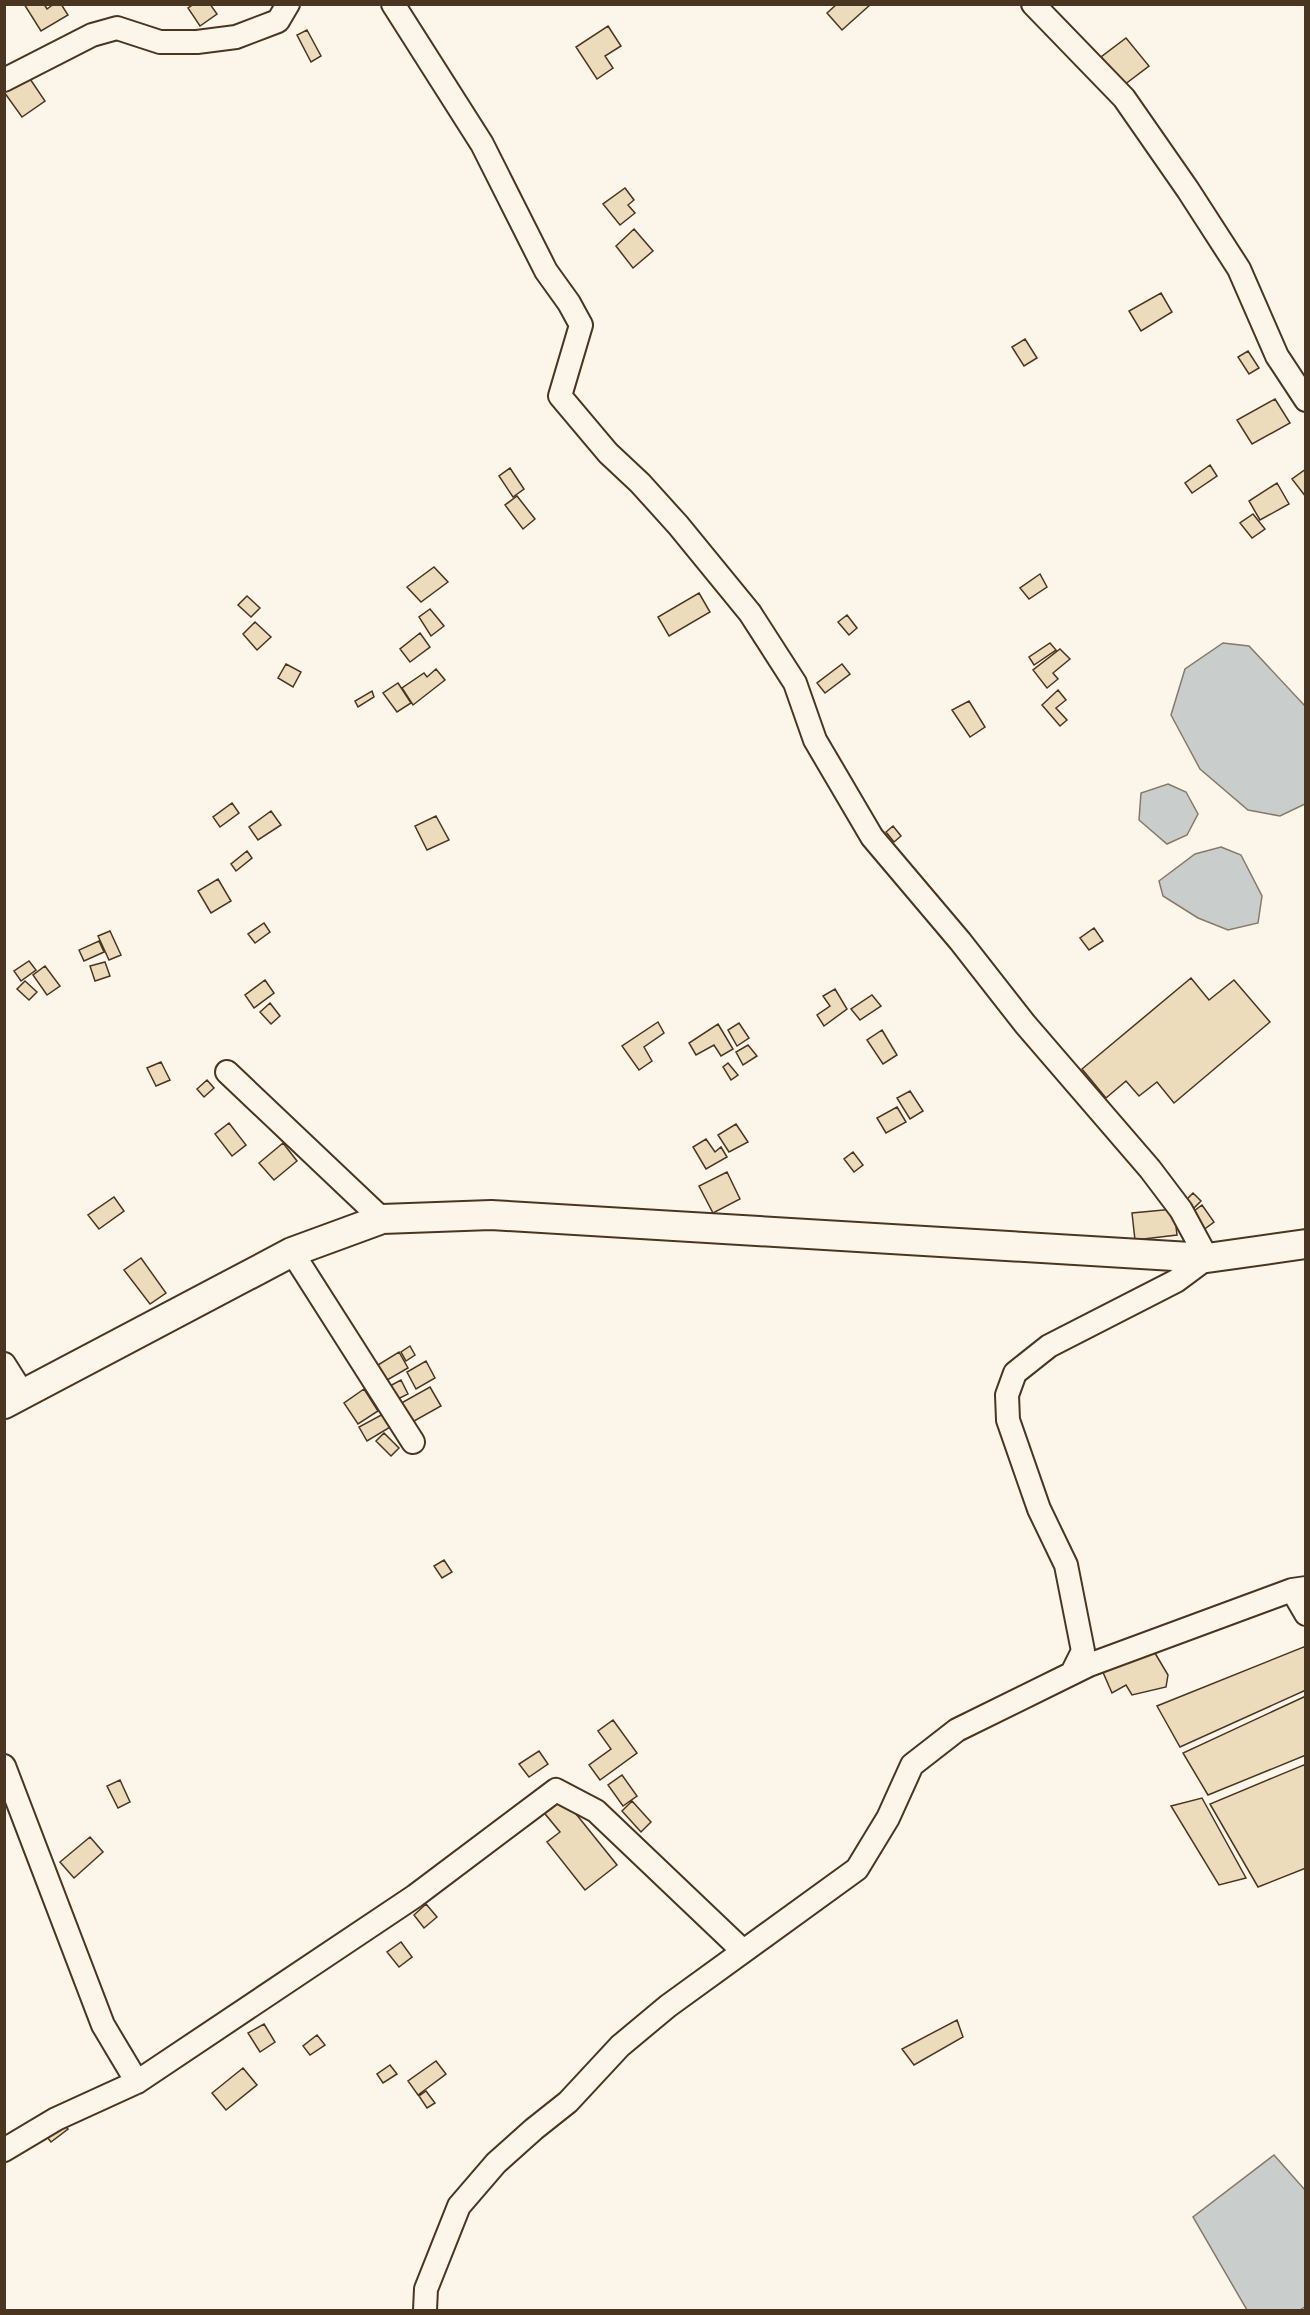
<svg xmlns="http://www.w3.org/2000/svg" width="1310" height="2315" font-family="'PT Sans',sans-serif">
<rect width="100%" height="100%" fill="#fbf6e9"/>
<path fill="#c9cecd" stroke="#887966" stroke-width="1.5" d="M1223 643 1249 646 1305 706V804L1280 816 1248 810 1200 769 1171 715 1185 669Z
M1168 784 1186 792 1198 814 1187 835 1167 844 1139 820 1141 793Z
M1221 847 1241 855 1262 896 1258 923 1228 930 1198 918 1163 896 1159 881 1195 854Z
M1274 2155 1305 2190 1306 2306 1300 2310H1247L1193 2217Z"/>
<path fill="#ecdcbc" stroke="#4a3520" stroke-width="1.5" d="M24 4H44L47 9 54 4H61L68 15 41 31Z
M194 4H210L217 14 200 26 188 8Z
M837 4H871L842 30 827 13Z
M608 26 621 46 605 56 613 68 597 79 576 47Z
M307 30 321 56 311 62 297 35Z
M1126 38 1149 66 1124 85 1101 57Z
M26 73 45 101 22 117 4 92V88Z
M625 188 634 200 628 205 635 213 620 225 603 204Z
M634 229 653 251 633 268 616 246Z
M1161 293 1172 312 1141 331 1129 311Z
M1025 339 1037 358 1024 366 1012 347Z
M1248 351 1259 368 1249 374 1238 357Z
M1275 399 1290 423 1252 444 1237 420Z
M1210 465 1217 476 1192 493 1185 483Z
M510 468 524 489 513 497 499 476Z
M1306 469V497L1292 479Z
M1277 483 1289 504 1260 520 1249 501Z
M517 496 535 519 523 529 505 505Z
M1253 514 1265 529 1252 538 1240 523Z
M434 567 448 582 421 602 407 587Z
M1040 574 1047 587 1029 599 1020 588Z
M699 593 710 612 669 636 658 617Z
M247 596 260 608 251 617 238 605Z
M430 609 444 626 431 636 419 617Z
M847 615 857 628 849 635 838 622Z
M255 622 271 637 257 650 243 634Z
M420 633 430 647 410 662 400 649Z
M1050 643 1056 650 1034 665 1029 657Z
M1060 649 1070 659 1053 673 1058 679 1047 688 1033 670Z
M286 664 301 672 293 687 278 678Z
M842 664 850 674 825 693 817 683Z
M436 669 445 680 413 705 402 688 424 673 427 677Z
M398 683 411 703 397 712 383 693Z
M1058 690 1066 700 1056 708 1067 720 1060 726 1042 705Z
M372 691 374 697 358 707 355 701Z
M969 701 985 727 970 737 952 710Z
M232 803 239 813 220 827 213 817Z
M271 811 281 825 258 840 249 827Z
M436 816 449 840 427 850 415 826Z
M893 826 901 836 894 842 886 832Z
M247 851 252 858 236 871 231 864Z
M218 879 231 901 211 913 198 891Z
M264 923 270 932 255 943 248 934Z
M1094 928 1103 941 1089 950 1080 938Z
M110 931 121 955 109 960 98 936Z
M99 941 104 952 84 961 79 950Z
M29 961 36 970 21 981 14 971Z
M105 962 110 976 95 981 90 966Z
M45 966 60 986 47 995 33 975Z
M1191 978 1209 1000 1234 980 1270 1022 1174 1103 1157 1082 1139 1096 1126 1081 1106 1098 1082 1069Z
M265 980 274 993 254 1008 245 995Z
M25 981 37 992 29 1000 17 989Z
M835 989 847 1009 824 1026 817 1015 830 1006 823 996Z
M872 995 881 1006 860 1020 851 1009Z
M270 1003 280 1016 271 1024 260 1012Z
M658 1022 664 1033 644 1047 652 1061 639 1070 622 1046Z
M739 1023 749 1038 737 1046 728 1030Z
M718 1024 733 1049 721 1056 714 1045 696 1055 689 1043Z
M882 1030 897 1055 883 1064 867 1040Z
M748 1045 757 1056 743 1065 736 1052Z
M161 1062 170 1080 156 1086 147 1068Z
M728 1063 738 1075 731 1080 723 1067Z
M207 1080 214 1088 204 1097 197 1089Z
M910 1091 923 1111 910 1119 897 1098Z
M897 1107 906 1122 886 1133 877 1118Z
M229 1123 246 1145 232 1156 215 1134Z
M736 1124 748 1142 729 1152 718 1135Z
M706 1139 715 1152 721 1147 727 1157 706 1169 693 1147Z
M283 1143 297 1161 274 1180 259 1163Z
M853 1152 863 1165 854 1172 844 1159Z
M727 1172 740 1199 713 1213 699 1186Z
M1193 1193 1201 1201 1192 1210 1184 1202Z
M114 1197 124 1211 99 1229 88 1215Z
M1202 1205 1214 1222 1202 1231 1190 1214Z
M1174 1209 1177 1235 1135 1240 1132 1213Z
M141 1258 166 1293 150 1304 124 1270Z
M410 1346 415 1355 406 1361 401 1352Z
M399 1352 408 1368 382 1383 373 1368Z
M426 1361 435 1378 416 1389 407 1372Z
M401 1380 408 1394 392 1402 384 1389Z
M430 1387 441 1406 407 1425 396 1406Z
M364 1389 378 1411 358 1424 344 1403Z
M385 1413 392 1426 367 1441 359 1427Z
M384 1433 399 1448 391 1456 376 1441Z
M444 1560 452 1572 442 1578 434 1566Z
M1149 1643 1168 1675 1166 1687 1132 1695 1126 1685 1112 1693 1102 1670Z
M1306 1646V1690L1180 1747 1157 1706Z
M1306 1696V1755L1208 1795 1183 1753Z
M613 1720 637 1753 600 1780 589 1765 611 1749 598 1731Z
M539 1751 548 1764 529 1777 519 1764Z
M1306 1764V1868L1258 1887 1210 1804Z
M622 1775 637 1796 623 1806 608 1785Z
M120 1780 130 1802 118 1808 107 1786Z
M560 1794 617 1865 585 1890 547 1842 560 1832 541 1809Z
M1202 1798 1246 1878 1219 1885 1171 1806Z
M632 1801 651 1822 641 1832 622 1811Z
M90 1837 103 1852 74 1878 60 1862Z
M426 1904 437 1917 424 1928 414 1915Z
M401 1942 412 1957 399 1967 387 1952Z
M957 2020 963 2037 914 2065 902 2049Z
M264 2024 275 2042 260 2052 248 2033Z
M317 2035 325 2045 310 2055 303 2046Z
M436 2061 446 2074 418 2095 408 2081Z
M390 2065 397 2074 383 2083 377 2074Z
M243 2068 257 2085 226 2110 212 2093Z
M426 2091 435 2103 427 2108 419 2096Z
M60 2119 68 2129 51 2142 43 2132Z"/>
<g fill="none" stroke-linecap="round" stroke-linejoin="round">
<g stroke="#4a3520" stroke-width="26">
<path id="minor" d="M393 4 482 144 546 271 569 303 581 325 560 396 608 453 640 483 678 525 750 613 795 683 815 740 872 837 960 941 1025 1024 1150 1169 1181 1210 1207 1258 1176 1281 1049 1346 1015 1373 1007 1395 1008 1420 1039 1509 1066 1565 1083 1651 1072 1673
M1033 4 1124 98 1188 190 1239 269 1277 356 1306 400
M4 80 92 35 117 28 160 42H197L236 37 278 21 288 4
M227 1072 382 1219
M292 1252 413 1442
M4 1364 23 1394
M1292 1590 1306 1614
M4 1766 103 2025 137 2082
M4 2150 56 2119 137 2082 415 1896 556 1790 596 1811 742 1950
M425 2310 426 2289 459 2206 496 2163 534 2129 568 2102 620 2046 668 2006 857 1869 888 1818 912 1765 957 1730 1089 1665 1292 1590 1306 1588"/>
</g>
<g stroke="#4a3520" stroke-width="32">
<path id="major" d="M4 1404 292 1252 382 1219 491 1215 1207 1258 1306 1244"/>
</g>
<use href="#minor" stroke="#fbf6e9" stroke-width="22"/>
<use href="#major" stroke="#fbf6e9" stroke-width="28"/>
</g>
<rect width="1310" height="2315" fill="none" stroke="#4a3520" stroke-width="12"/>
</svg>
